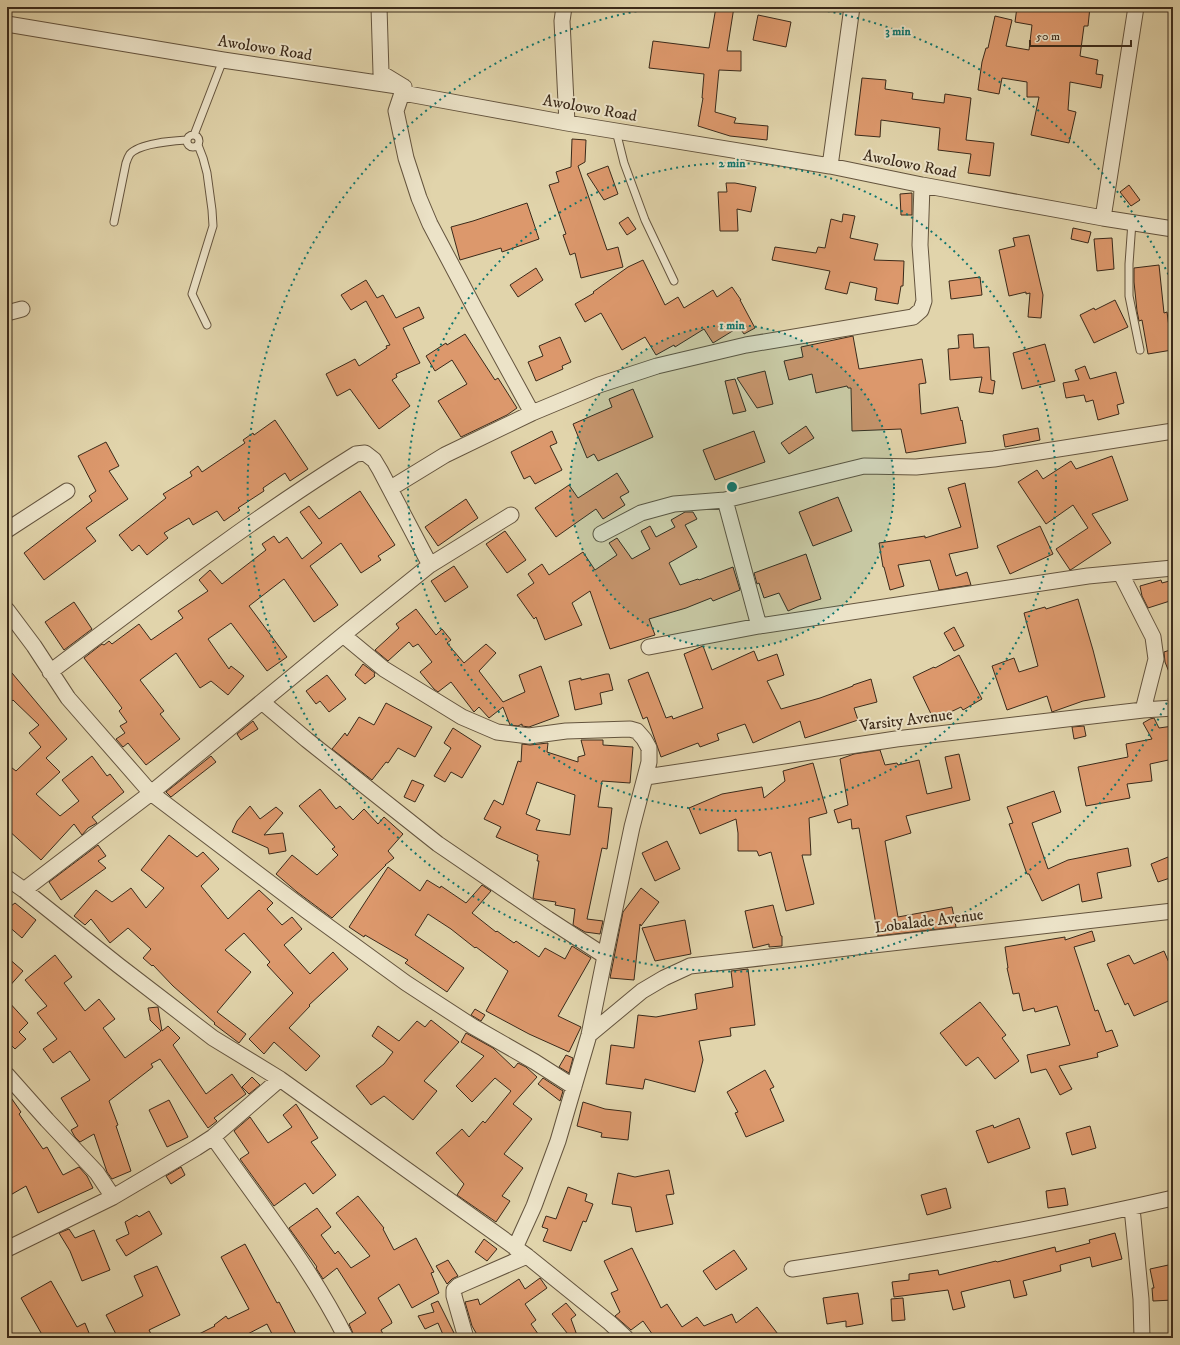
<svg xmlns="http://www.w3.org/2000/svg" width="1180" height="1345" font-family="'IM FELL DW Pica',serif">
<rect width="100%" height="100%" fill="#e1d4ab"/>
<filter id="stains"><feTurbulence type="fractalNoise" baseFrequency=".005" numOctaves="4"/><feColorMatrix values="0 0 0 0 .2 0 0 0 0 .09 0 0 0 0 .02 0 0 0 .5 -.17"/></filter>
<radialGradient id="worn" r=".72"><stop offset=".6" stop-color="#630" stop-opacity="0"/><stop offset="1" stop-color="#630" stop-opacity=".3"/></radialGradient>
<path fill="#dc986c" stroke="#3b2a1a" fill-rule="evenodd" d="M716 7H734L727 51H741V71L719 70 715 112 736 118 734 123 768 126 767 140 730 136 698 126 703 98H702L704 74 649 68 653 41 709 48Z
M1017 7H1090L1088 26H1084L1080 56 1098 60 1096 74 1103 75 1101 88 1070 82 1068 110 1076 112 1069 143 1031 135 1039 97H1027V82L1002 78 999 94 978 90 982 62 986 48H988L995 16 1012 20 1006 46 1029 50 1032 25 1015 22Z
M758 15 791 22 786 47 753 40Z
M862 78 886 80 885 89 913 93 912 99 944 103 945 94 971 98 966 140 994 143 990 176 968 173 971 154 938 150 940 128 881 120 880 137 855 135Z
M572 139 586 140 585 162 578 166 607 250 618 247 623 267 581 278 575 253 570 255 563 235 566 234 549 185 559 182 556 172 571 167Z
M608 166 618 194 604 200 587 174Z
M726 183H735L756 187 751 212 737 209 738 231H720L718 192H727Z
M1129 185 1140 200 1131 206 1120 192Z
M912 193V215H901L900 194Z
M527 203 539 239 502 252 501 248 460 260 451 227 473 221Z
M843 214 855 216 850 238 878 244 874 260 904 261 903 286H901L898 304 875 300 877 288 850 282 847 294 825 289 830 271 772 260 775 247 816 253 818 247 825 248 831 219 842 222Z
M628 217 636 229 627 235 619 223Z
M1073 228 1091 232 1088 243 1071 239Z
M1029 235 1043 295 1041 318 1028 317 1030 293 1026 294V292L1009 296 999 250 1015 246 1013 238Z
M1112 238 1114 269 1097 271 1094 239Z
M643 260 665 305 678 297 684 308 713 290 717 297 732 287 741 300H740L755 328 744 334 739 327 713 343 704 329 675 347 674 345 656 355 645 337 622 350 601 313 585 322 575 304 594 293 593 292 628 267Z
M1159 265 1164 313 1167 312 1172 350 1148 354 1142 320 1139 321 1137 311 1134 282V268Z
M536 268 543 280 518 297 510 285Z
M980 277 982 295 951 299 949 281Z
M366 280 377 298 383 295 396 318 419 307 424 318 403 328 420 363 396 374 397 377 392 380 410 406 379 429 350 389 337 396 326 374 355 359 359 366 387 348 386 346 390 345 366 301 351 310 341 295Z
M1115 300 1128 327 1094 343 1080 315 1094 308 1095 310Z
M465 334 495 380 498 378 517 408 507 415 461 437 438 401 467 384 452 360 435 371 426 356 446 343 447 345Z
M973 334 974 348 989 347 991 380 995 381 993 394 979 392 982 377 950 380 948 349 959 348 958 335Z
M853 336 859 369 922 359 926 383 919 384 921 414 958 407 961 421 962 420 966 443 906 453 901 429 852 431 851 388H848L847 386 816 393 812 374 789 380 784 361 803 357 801 347Z
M560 337 571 362 562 366 563 369 536 381 528 362 543 356 539 346Z
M1045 344 1055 381 1022 389 1013 353Z
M1085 366 1090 379 1116 372 1124 403 1117 405 1119 414 1098 420 1093 400 1086 402 1084 395 1066 398 1063 383 1079 380 1075 370Z
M765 371 773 404 757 408 737 378Z
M735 379 746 411 733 414 725 381Z
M633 389 653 437 598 461 594 454 587 458 573 424 612 407 609 399Z
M275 420 308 469 290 481 285 473 263 488 264 491 238 508 240 510 224 521 217 511 193 525 189 518 164 533 168 538 147 555 139 545 132 551 119 535 166 498 163 494 192 476 190 472 198 466 202 472 245 443 243 440 253 433 254 435Z
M806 426 814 438 789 454 781 443Z
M1038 428 1040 440 1005 447 1003 435Z
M552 431 557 443 550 446 562 470 535 484 530 476 524 479 511 452Z
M754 431 765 462 715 480 703 450Z
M106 442 119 466 109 471 128 499 86 528 96 541 44 580 24 553 92 501 89 496 96 491 78 456Z
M1112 456 1128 500 1092 514 1111 543 1072 569 1070 570 1056 549 1088 528 1073 505 1046 524 1018 482 1037 470 1043 479 1071 461 1076 469Z
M617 473 629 492 620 497 625 505 603 519 596 509 556 537 535 508 569 485 578 498Z
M965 483 978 548 949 554 956 576 967 572 971 585 939 590 930 560 898 565 904 586 890 590 884 567H883L879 543 925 536V538L961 527 948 488Z
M360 491 395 545 378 556 381 560 361 573 341 543 310 566 338 605 314 622 284 579 249 606 287 657 267 671 231 623 208 639 229 669 231 666 244 676 228 695 211 681 200 688 176 653 140 680 164 711 160 714 180 739 146 765 128 743 123 747 116 739 125 733 120 726 127 722 119 711 122 708 84 658 102 644 104 645 109 641 112 644 139 624 151 640 183 618 178 611 208 591 199 580 210 570 222 584 266 550 262 544 274 536 279 543 287 537 302 559 322 543 300 512 309 506 319 519Z
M838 497 852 531 813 546 799 512Z
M466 499 478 518 438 546 425 527Z
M685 512H693L697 519 685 525 697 547 669 563 680 585 698 579 699 580 733 567 740 590 713 601 711 598 686 608 649 619 655 635 610 649 590 591 572 603 582 625 545 640 536 617 534 619 517 595 534 583 528 574 542 564 549 575 583 552 595 570 617 555 609 543 617 538 632 559 650 549 641 531 650 526 656 537 675 527 671 520Z
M1040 526 1053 554 1010 574 997 546Z
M505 531 526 560 507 573 486 544Z
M806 554 821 599 799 606 788 611 779 593 764 598 759 583 757 584 754 573Z
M454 566 468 587 445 602 431 581Z
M1161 580 1162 583 1173 580V600L1148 608 1142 596 1140 586Z
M1078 599 1093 650 1105 697 1083 701 1052 712 1047 696 1007 710 992 666 1014 658 1019 672 1038 666 1024 613 1045 607 1046 609Z
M74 602 92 629 64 650 45 622Z
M416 609 436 635 442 629 451 640 447 643 464 663 486 644 496 653 479 671 503 702 525 692 519 675 541 666 559 716 529 727 522 726V724L518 726 510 725 503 707 489 718 479 707 474 712 451 682 438 692 434 689 420 672 432 662 418 644 413 647 409 642 388 661 375 650 399 628 396 624Z
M954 627 964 646 954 651 944 633Z
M703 646 712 670 754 651 758 661 777 654 784 675 767 681 781 709 820 698 853 686V685L871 679 877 702 854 708 858 720 805 738 800 721 753 743 745 724 717 734 719 740 700 747 698 743 661 757 647 717 643 719 628 680 648 672 666 718 672 716 673 719 703 708 684 654Z
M1173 649V682L1165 662 1164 652Z
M959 655 982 699 963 710 961 707 934 720 913 677 934 667 935 668Z
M363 664 375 673 374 675 375 676 365 684 355 675Z
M7 667 67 739 46 758 60 772 36 794 60 816 79 801 62 780 92 756 107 776 110 774 124 792 92 817 97 823 88 828 82 835 74 824 41 860 7 829V764L16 771 41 747 29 733 39 725 13 700 7 705Z
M606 674H609L613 690 600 693 602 704 575 710 569 681 581 678V680Z
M327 675 346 699 329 712 320 701 316 704 306 691Z
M386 703 432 727 415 757 398 748 388 763 386 762 372 780 332 749 345 733 347 736 359 717 374 725Z
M1154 718 1159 728 1173 726V759L1150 764 1152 781 1127 784 1130 798 1086 806 1078 767 1128 757 1126 744 1152 739 1143 723 1150 719Z
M253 721 258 729 241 740 237 734Z
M1084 726 1086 736 1074 739 1072 727Z
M453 728 481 746 462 778 451 772 445 782 434 776 451 748 444 743Z
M581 740H603V745L633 747 630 783 602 781 598 807 612 808 607 849 602 848 587 919 603 921 600 934 585 932 573 925 575 909 555 905 556 902 535 899 533 898 539 861H537L538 855 496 837 501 827 484 819 494 800 503 805 518 761 521 762 522 744 530 745 548 743 547 752 578 762V757L585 755ZM537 782 575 795 570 835 536 830 540 820 526 814Z
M880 750 885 765 897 763 898 765 919 760 927 794 952 788 945 757 959 754 970 800 906 816 911 833 885 841 898 917 952 907 956 927 878 936 859 828 852 829 851 819 838 823 834 810 848 805 840 759 854 754Z
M211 756 216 762 171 797 166 792Z
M813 763 827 813 809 818 811 855H802L814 904 786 911 771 852 759 856 757 851H738V833L736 819 700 834 689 808 722 794 762 787 764 798 785 781 783 771Z
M412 780 424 785 415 802 404 797Z
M320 789 336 809 340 806 353 820 364 809 378 824 384 817 403 834 388 851 394 858 385 865H386L332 918 297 892 276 874 292 855 317 875 338 855 332 849 335 847 299 806Z
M1054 791 1061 812 1032 823 1048 869 1068 860 1128 848 1131 866 1097 873 1102 898 1082 902 1079 884 1042 901 1029 874H1027L1009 824 1013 823 1007 807Z
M250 806 260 819 276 807 283 813 264 835 283 833 286 851 269 854 268 848 232 832 237 821Z
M169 835 197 857 203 852 219 869 201 886 228 919 259 890 273 903 267 909 282 925 292 917 302 929 284 945 310 974 333 952 348 969 309 1005 310 1006 289 1028 320 1056 306 1071 274 1042 264 1054 249 1039 293 993 267 965 270 962 244 933 225 950 251 972 217 1012 246 1034 239 1043 214 1024 215 1023 173 986 153 965 152 966 143 958 151 949 128 928 110 943 91 919 85 925 74 916 96 890 112 902 131 888 146 908 164 888 141 870Z
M667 841 680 869 655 881 642 853Z
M98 845 106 856 98 861 106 868 61 900 49 882Z
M1173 855V877L1158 882 1151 864Z
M388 867 420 891 427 880 440 888 441 886 466 903 482 885 491 891 472 913 496 932 497 931 514 943 516 941 539 957 545 948 565 959 572 946 591 958 558 1016 581 1027 569 1052 529 1034 486 1011 508 971 476 947 475 948 451 929 428 914 415 935 464 968 447 992 405 963 408 960 365 935 364 937 349 927Z
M641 888 659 902 641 926 640 924 634 980 610 978 623 912Z
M15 903 36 920 22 938 7 925V909Z
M773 905 781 936H782V946L769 947V944L753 948 745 911Z
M685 920 691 954 655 961 642 928Z
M1092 931 1095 941 1074 947 1095 1011 1098 1010 1106 1032 1112 1030 1118 1046 1097 1053 1098 1057 1059 1066 1072 1089 1060 1095 1046 1069 1031 1073 1027 1055 1070 1045 1057 1006 1035 1012 1034 1008 1023 1011 1019 993 1013 994 1007 968H1008L1005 947 1065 937V940Z
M1164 951 1173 972V999L1134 1016 1128 1003 1125 1005 1107 964 1129 955 1134 964Z
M55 955 72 977 64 983 85 1011 99 999 115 1019 103 1028 125 1058 161 1031 150 1020V1018L148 1008 158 1007 162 1031 168 1026 180 1038 173 1045 206 1094 232 1074 246 1094 214 1118 217 1121 208 1128 160 1059 151 1064 153 1067 109 1101 118 1125 116 1126 131 1171 112 1179 107 1172 94 1134 80 1142 75 1137 71 1130 78 1126 61 1098 90 1080 70 1051 53 1063 43 1049 57 1039 37 1013 47 1006 25 980Z
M7 957 23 971 7 989Z
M748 969 755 1025 730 1028 731 1036 699 1041 703 1060 695 1092 645 1079 643 1089 606 1084 611 1045 634 1048 638 1015 656 1017 697 1009 695 994 733 987 731 971Z
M7 1000 28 1023 19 1032 26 1039 15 1049 8 1042 7 1043Z
M980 1002 1006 1035 1002 1038 1019 1061 995 1079 978 1057 966 1066 940 1033Z
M475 1009 485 1015 481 1021 471 1015Z
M431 1020 459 1042 424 1081 437 1091 413 1120 384 1096 371 1105 356 1086 384 1064 393 1052 372 1036 378 1026 399 1041 417 1021 425 1027Z
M466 1033 493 1048 514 1068 518 1063 526 1067 537 1077 513 1104 532 1119 504 1154 523 1168 502 1196 510 1201 496 1222 457 1195 464 1184 436 1153 462 1129 469 1137 483 1121 485 1123 511 1091 495 1078 472 1102 456 1086 484 1056 461 1042Z
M566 1055 573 1058 569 1073 559 1067Z
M765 1070 774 1087 770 1089 784 1121 746 1137 735 1113 738 1112 727 1092Z
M252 1077 260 1085 249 1094 242 1087Z
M543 1078 563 1091 560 1101 538 1084Z
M7 1092 21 1112 19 1114 43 1149 47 1147 63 1175 79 1167 87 1176 93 1188 38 1213 26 1186 7 1197Z
M169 1100 188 1137 167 1147 149 1110Z
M583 1102 605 1109 631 1112 628 1140 601 1137 602 1133 577 1126Z
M296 1104 318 1138 311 1142 336 1175 313 1194 305 1183 274 1206 240 1159 249 1153 234 1131 250 1117 268 1143 292 1127 283 1115Z
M1019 1118 1030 1148 988 1163 976 1131 993 1125 994 1128Z
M1090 1126 1096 1148 1072 1155 1066 1133Z
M181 1167 185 1175 171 1184 166 1176Z
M669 1170 674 1194 666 1195 673 1224 636 1232 631 1207 612 1204 618 1173 635 1177Z
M568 1187 587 1194 585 1201 593 1204 586 1222 583 1221 571 1251 543 1241 548 1229 542 1227 546 1216 556 1219Z
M946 1188 951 1208 927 1215 921 1195Z
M1065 1188 1068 1205 1048 1208 1046 1191Z
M358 1196 384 1228 383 1229 394 1250 416 1238 434 1272 431 1273 439 1293 412 1308 399 1284 378 1298 391 1320 392 1323 381 1330 385 1338H355L349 1324 366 1313 337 1268 323 1279 316 1268 317 1267 289 1228 317 1208 331 1227 321 1235 335 1254 338 1251 351 1268 370 1256 336 1213Z
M149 1211 162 1234 126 1256 116 1240 129 1234 125 1222 137 1215 139 1217Z
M69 1229 75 1238 94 1230 110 1270 82 1281 70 1251 59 1233Z
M1115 1233 1122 1259 1092 1267 1090 1257 1060 1265 1061 1271 1023 1281 1027 1295 1014 1298 1010 1280 961 1292 965 1307 953 1310 948 1290 894 1297 892 1282 909 1280V1274L938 1270 939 1275 996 1261 997 1262 1055 1247 1056 1252 1090 1243 1089 1240Z
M484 1239 497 1249 487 1261 475 1252Z
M245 1244 277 1303 279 1302 298 1338H274L267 1324 240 1338H191L215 1326 214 1325 226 1316 228 1319 249 1309 221 1257Z
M632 1248 661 1308 667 1304 682 1327 697 1317 704 1326 732 1314 736 1323 757 1307 781 1338H655L643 1321 631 1330 615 1316 620 1312 611 1293 618 1290 604 1261Z
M734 1250 747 1269 716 1290 703 1271Z
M448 1260 458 1276 452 1279 447 1284 436 1266Z
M1173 1264V1300L1153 1301 1152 1288H1154L1150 1269Z
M157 1266 180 1315 149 1330 153 1338H118L106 1315 143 1296 134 1276Z
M540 1278 547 1288 525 1304 536 1320 531 1324 541 1338H479L472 1326 465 1302 478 1299 480 1305 519 1279 525 1289Z
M51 1281 77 1327 85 1323 91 1338H44L21 1298Z
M858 1293 863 1324 846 1327V1321L827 1324 823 1298Z
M903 1298 905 1320 892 1321 891 1299Z
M438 1301 454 1333 444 1337 438 1323 425 1329 418 1316 434 1312 431 1304Z
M566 1303 576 1315 571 1319 578 1338H571L552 1314Z"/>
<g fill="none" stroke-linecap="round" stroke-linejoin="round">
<g stroke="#64543e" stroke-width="9">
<path id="service" d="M616 131 624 163 645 220 674 281
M187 141a6 6 0 1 1 12 0a6 6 0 1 1-12 0Z
M194 135 223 60
M198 145 203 158 207 173 212 210 213 226 192 294 207 325
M114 222 126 163C127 160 128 157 130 154 140 143 172 141 187 140
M1132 222 1129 264V296L1140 350"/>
</g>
<g stroke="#64543e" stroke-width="17">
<path id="minor" d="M379 7 381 73 404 87 396 111 406 158 419 198 430 224 475 309 532 413
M564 7 562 21 567 123
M7 24 223 60 404 87 403 93 567 123 830 166 922 185 1103 218 1173 229
M830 166 852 7
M1103 218 1136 7
M7 313 22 309
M391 488 445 455 532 413 599 385 657 366 746 345 913 317 921 310 924 301 920 245 922 185
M725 500 759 626
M7 530 67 491
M601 534 641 513 674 504 725 500 864 466 916 467 994 459 1173 431
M1121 574 1153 637 1156 659 1143 710
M7 610 34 646 68 698 151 793 307 911 406 983 472 1026 535 1062 574 1087
M343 635 384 669 462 717 497 732 529 736 566 731 630 729 637 731 644 739 649 748V762L632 827 605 956 589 1035 558 1141 534 1206 515 1248
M649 647 759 626 1088 576 1173 568
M50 672C150 597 250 520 356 454L365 453 374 460 380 470 430 565
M262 702 307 740 438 844 548 919 605 956
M646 777 896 739 1143 710 1173 708
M7 878 24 890 118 965 213 1038 280 1079 527 1256 610 1323 626 1338
M24 890 151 793 343 635 430 565 511 515
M589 1035 642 991 664 978 690 966 1173 911
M7 1075 47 1120 97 1173 113 1197
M213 1137C259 1203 310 1266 346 1338
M1132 1208 1141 1299 1142 1338
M7 1249 113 1197 196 1148 213 1137 280 1079
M792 1269C920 1250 1047 1227 1173 1198
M466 1338 454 1296V1290L458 1286 527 1256"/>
</g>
<use href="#service" stroke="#ece3c8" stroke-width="7"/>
<use href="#minor" stroke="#ece3c8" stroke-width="15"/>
</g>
<circle cx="732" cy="487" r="162" fill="#0f766e" fill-opacity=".12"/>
<g fill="none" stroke="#0f766e" stroke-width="2" stroke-dasharray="2 4">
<circle cx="732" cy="487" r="162"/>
<circle cx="732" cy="487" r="324"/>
<path d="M1172 692A485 485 0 1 1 660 7M804 7A485 485 0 0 1 1172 282"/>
</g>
<g text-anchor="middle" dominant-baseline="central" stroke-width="4" stroke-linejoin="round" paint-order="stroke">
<g font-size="16" fill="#3b2a1a" stroke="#ece3c8">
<text transform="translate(265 48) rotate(9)">Awolowo Road</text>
<text transform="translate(590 108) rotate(10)">Awolowo Road</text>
<text transform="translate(910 164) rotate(11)">Awolowo Road</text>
<text transform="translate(906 720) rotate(-7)">Varsity Avenue</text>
<text transform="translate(929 921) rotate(-7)">Lobalade Avenue</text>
</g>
</g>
<circle cx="732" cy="487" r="6" fill="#0f766e" stroke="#ece3c8" stroke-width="2"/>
<g font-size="12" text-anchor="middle" font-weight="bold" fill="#0f766e" stroke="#ece3c8" stroke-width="4" stroke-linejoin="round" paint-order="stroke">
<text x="898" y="35">3 min</text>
<text x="732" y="167">2 min</text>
<text x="732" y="329">1 min</text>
</g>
<rect width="1180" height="1345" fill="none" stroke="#e1d4ab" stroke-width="24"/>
<rect x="8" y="8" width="1164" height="1329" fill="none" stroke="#3b2a1a" stroke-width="2"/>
<rect x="12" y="12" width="1156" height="1321" fill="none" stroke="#3b2a1a"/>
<path d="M1030 40v6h101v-6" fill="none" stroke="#3b2a1a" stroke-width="2"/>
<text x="1036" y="40" font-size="12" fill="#3b2a1a" stroke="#ece3c8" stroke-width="3" paint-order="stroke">50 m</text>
<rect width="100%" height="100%" filter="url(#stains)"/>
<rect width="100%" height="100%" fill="url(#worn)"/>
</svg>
